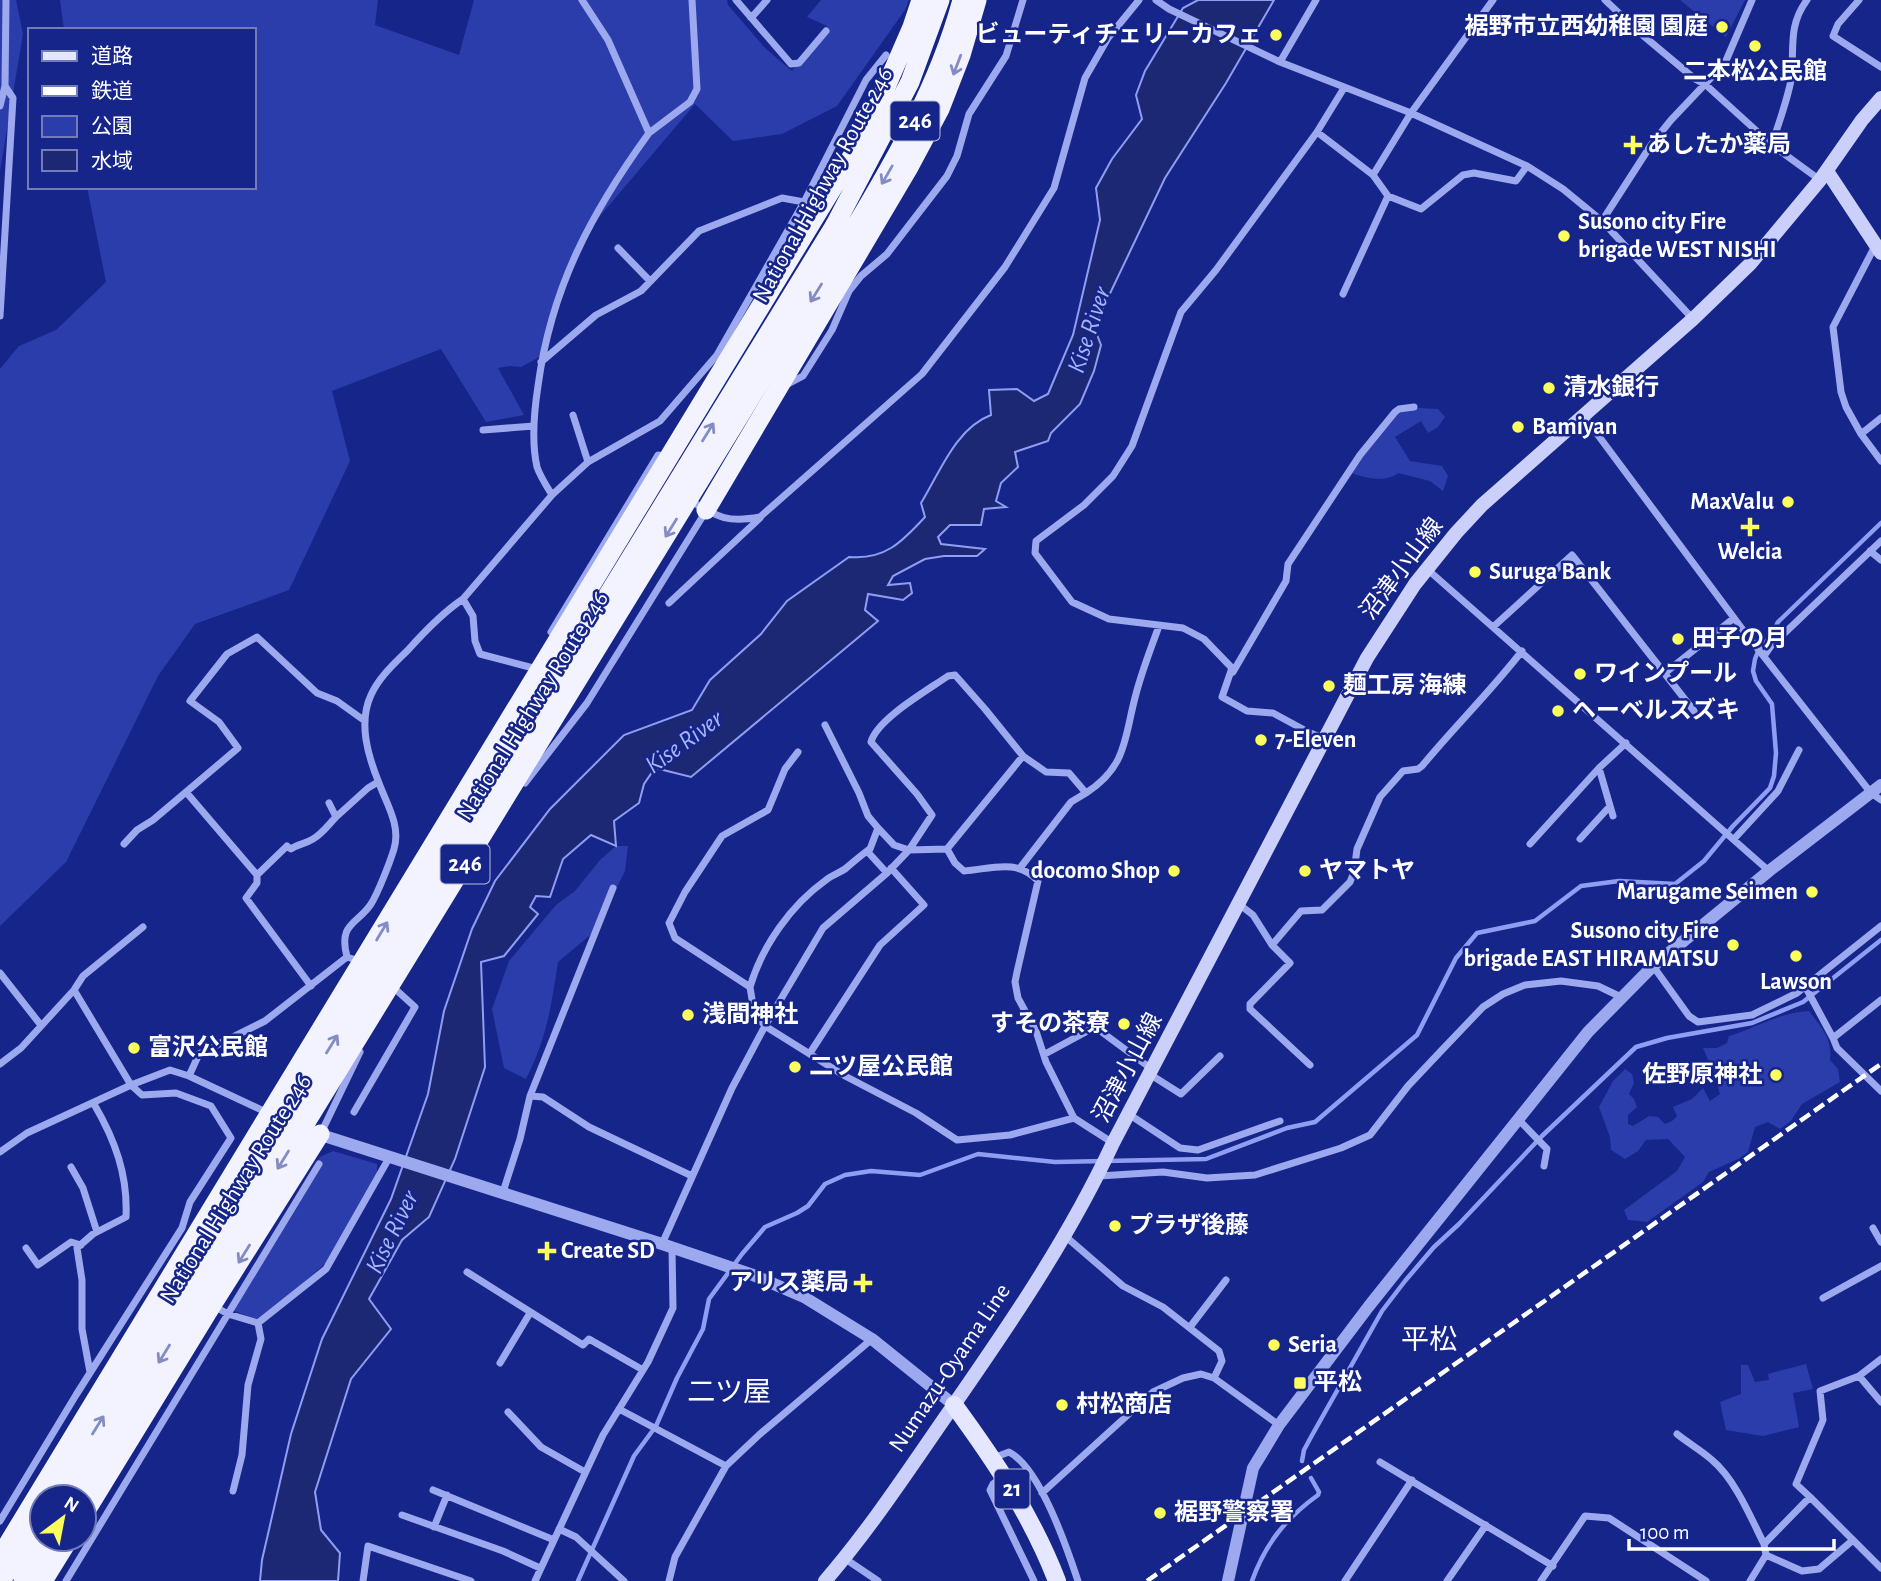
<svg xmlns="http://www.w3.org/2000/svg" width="1881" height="1581" font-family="'Alegreya Sans','Noto Sans JP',sans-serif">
<rect width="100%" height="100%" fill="#162589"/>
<path fill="#2b3daa" d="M0 0H16L23 34 0 171Z
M60 0H378L375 25 459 55 474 0H727L728 5 765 48 792 71 827 26 807 17 821 0H909L905 10 837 106 782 134 733 141 695 104 584 235 572 258 543 355 521 367 510 366 498 368 524 415 486 422 441 349 332 391 350 461 289 590 195 624 158 676 66 862 0 926V369L19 346 56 330 106 282 87 187H254V30H64Z
M1680 0H1745L1726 37Z
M1419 408 1438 409 1445 417 1438 427 1428 433 1421 421 1395 437 1410 461 1442 466 1448 476 1443 491 1430 481 1398 473C1386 483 1365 478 1351 473L1384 427 1398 413Z
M616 846H628L625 871 595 931 558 962C551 1007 547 1038 526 1079L504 1068 492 1009 509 961 556 905 575 891 600 860Z
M1809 1011C1821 1027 1833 1039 1830 1060L1838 1069 1840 1082 1802 1104 1790 1122 1780 1129 1768 1122 1755 1127 1748 1152 1738 1159 1709 1172 1703 1182 1647 1222 1628 1220 1624 1210 1677 1171 1685 1157 1668 1139 1646 1140 1638 1151 1625 1159 1611 1150 1610 1137 1599 1107 1613 1081 1625 1069 1632 1074 1634 1083 1629 1094 1634 1099 1637 1107 1628 1115V1124L1633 1126 1649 1116 1658 1117 1665 1124 1672 1121 1677 1116 1673 1107 1692 1099 1703 1088 1710 1101 1720 1094 1714 1073 1703 1048H1717L1727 1043 1729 1036C1755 1028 1781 1012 1809 1011Z
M333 1151 377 1164V1175L329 1260 260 1321 227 1308 320 1157Z
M1806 1364 1813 1389 1793 1393 1799 1427 1763 1436 1726 1430 1720 1402 1741 1394V1365H1748L1755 1382 1769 1380 1768 1374Z"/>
<path fill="#1d2874" stroke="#8f9ef2" stroke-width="2" d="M1198 0H1274L1226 83 1165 178 1094 327 1101 345 1094 371 1080 404 1051 433 1048 441 1015 452 1018 467 1001 483 996 501 1006 507 984 509 981 525H950L938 537 941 544 985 549 977 556H944L925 559 893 576 888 585 910 583 912 593 903 600 868 594 865 610 878 621 691 777 655 768 644 784 639 803 614 821 616 846 591 835 563 859 550 897 536 896 530 907 538 914 504 956 481 962 485 1067 455 1159 429 1217 402 1240 369 1299 391 1329 351 1379 315 1492 321 1530 340 1553 338 1581H260L262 1560 291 1434 322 1339 391 1199 428 1094 444 1011 472 929 495 881 550 809 624 735 692 710 710 680 761 634 787 601 849 557C885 560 902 542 925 517L921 503C940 472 956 428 991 415L989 390 1017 389 1034 401 1048 394 1073 335 1100 220 1096 188 1112 159 1142 119 1136 95 1145 71 1183 8Z"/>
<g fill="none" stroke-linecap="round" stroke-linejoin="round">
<path stroke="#8f9ef2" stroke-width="4.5" d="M1302 1461 1304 1450 1311 1437 1382 1311 1405 1281 1434 1247 1459 1224 1542 1136 1636 1047 1667 1038 1752 1023 1803 1002 1881 940
M578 1581 634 1456 656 1426 677 1378 703 1329 709 1299 742 1254 765 1227 797 1213 808 1206 825 1184 845 1175 871 1171 920 1175 978 1154 1055 1162 1206 1159 1287 1128 1315 1122 1417 1035 1456 958 1477 933 1535 921 1581 886 1619 881 1675 884 1704 861 1733 826 1770 788 1774 776 1776 753 1772 704 1756 681 1753 671 1755 659 1759 649 1771 636 1778 622 1881 523
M1252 1581C1265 1544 1286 1518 1318 1495L1319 1492 1311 1478"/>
<path stroke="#9da9ef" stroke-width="7" d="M736 0 791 64 799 63 826 31
M1156 0 1169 9 1280 62 1411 113 1527 166 1563 189 1602 221 1693 319
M1605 0 1640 33 1695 79 1706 85 1772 145 1820 180
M1859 0 1838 24 1833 36 1881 67
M751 18 767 0
M1280 62 1316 0
M0 106 5 86 6 0
M1317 132 1373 175
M649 133 690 102 697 89 692 0
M1772 145C1778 124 1787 102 1791 80 1795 50 1787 27 1807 0
M1388 196 1373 175 1411 113 1493 0
M1602 221 1651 145 1671 120 1725 63 1752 0
M618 248 650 281
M1343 294 1388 196 1421 209 1463 175 1474 173 1516 181 1527 166
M0 316 13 98 5 86
M541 362 596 315 641 291 699 231 782 198 804 202
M786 385 803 376 832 330 849 291 861 276 887 254 947 176 957 156 969 114 1006 56 1023 0
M573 415 588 462
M1583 415 1743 630 1871 793 1881 800
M1881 418 1861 434 1881 461
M483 430 534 426
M1861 434 1846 407 1841 392 1833 327 1875 246
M552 495C547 487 540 476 537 467 531 441 534 412 538 386 551 288 591 213 649 133L608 40 582 0
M689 500C718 517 726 523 760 517L922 374 1005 267 1054 188 1085 78 1108 38 1139 0
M1870 551 1881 560
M1427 569 1769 871
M463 599 473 616 475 641 480 654 537 669
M669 603 760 518
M1493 627 1572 555 1694 711
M551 632 658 455 667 456
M1764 656 1771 646 1881 541
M1233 672 1286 581 1288 564 1360 455 1395 412 1399 409 1414 407
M1665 673 1734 618
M825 725 859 793 868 816 878 828 870 849 867 851
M1325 739 1308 732 1273 713 1247 711 1222 697 1232 668 1204 639 1183 628 1109 619 1072 602 1035 553 1036 541 1084 505 1113 476 1132 446 1181 312 1216 270 1317 132 1344 88
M798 752 785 769 768 810 722 836 685 892 669 923 675 938 750 987 754 1012 765 1026 845 1076 916 1113 957 1140 1010 1135 1074 1118 1113 1143
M1599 768 1613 816
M525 783 587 703 706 511
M186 792 257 875V883L246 898 311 986
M1086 793C1128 766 1124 737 1136 694 1142 671 1151 648 1159 626
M336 817 368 788 378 782
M878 828 894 845 909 850 947 849 955 863 964 871C991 869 1017 858 1038 881L1017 972 1015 982 1018 998 1036 1031 1046 1062 1074 1118
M1580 839 1610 806
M1734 839 1778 791 1799 750
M124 844 137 830 153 820 238 748 219 722 190 701 227 654 257 637 317 693 337 701 365 721
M1530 844 1599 768 1626 743
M947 849 1023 756
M257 875 287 846 291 849C298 844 305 844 313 839 323 833 328 825 336 817L329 803
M1240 905 1253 915 1272 945 1301 911 1322 910 1350 882 1354 872 1357 849 1380 797 1403 771 1418 769 1422 766C1455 726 1491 691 1522 651
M1272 945 1290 963 1250 1004V1009L1310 1065
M362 962 347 957C338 923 357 925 371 904 378 893 390 862 394 849 401 826 387 805 379 783 368 756 358 723 371 695 379 677 395 663 408 650 425 631 442 613 463 599L552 495 588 462 660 421 717 355 804 202 866 80 886 55
M1653 966 1689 1016 1698 1022 1752 1015 1797 993 1881 926
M0 973 40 1024
M1805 986 1833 1038 1881 1000
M750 987C762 946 791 905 826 880 832 875 839 873 845 869 852 863 859 857 867 851L887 873
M1833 1038 1837 1048 1881 1091
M810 1053 880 945 924 905 891 868
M1045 1054 1095 1027 1153 1070
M0 1064 21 1048 74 990 83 976 143 927
M1151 1075 1181 1094 1220 1056
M189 1076 199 1054 265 1021 347 957
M530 1096 613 888
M354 1112 415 1007 393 987
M1130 1115 1180 1148 1198 1150 1280 1121
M1519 1120 1547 1149 1544 1166
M321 1133 360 1052
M0 1152 27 1133 131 1085 170 1070 189 1076 268 1113
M71 1167 83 1188 97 1232
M1099 1176 1163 1172 1207 1178 1255 1175 1341 1148 1370 1135 1408 1086 1441 1051 1483 1007 1503 994 1525 985 1561 981 1598 986 1621 997
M503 1192 520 1139 530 1096 543 1097 589 1127 692 1176
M1873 1228 1881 1242
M1065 1236 1123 1286 1163 1307 1219 1351 1222 1361 1214 1378
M662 1244 732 1088 765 1026 823 928 887 873 909 850 932 815 917 794 871 742C877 719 928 690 948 676L955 675 985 709 1023 756 1046 772 1069 773 1086 793 1071 802 1020 868
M26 1248 38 1265 71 1242 81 1245
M467 1272 583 1345 589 1339 643 1370
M1823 1298 1881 1266
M212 1305 228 1314 258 1323 326 1269 389 1158
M1190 1327 1226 1280
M500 1363 530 1313
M90 1372 82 1329V1280L77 1248 93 1234 126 1217C128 1175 115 1140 94 1104
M1859 1376 1881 1402
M619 1409 726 1466
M508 1412 541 1447 585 1472
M1677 1434C1688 1443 1701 1450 1712 1460 1735 1479 1751 1518 1764 1544
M993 1458 1009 1452C1040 1468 1067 1548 1078 1581
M1380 1462 1553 1566
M1002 1478 993 1484 990 1490 1034 1581
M433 1490 554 1540
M233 1491 242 1455 248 1385 261 1339 258 1323
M1042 1493 1153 1392 1183 1378 1201 1374 1214 1378 1279 1425
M1810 1497 1853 1540
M402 1515 503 1551 540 1568
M0 1521 76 1395 182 1228 190 1202 231 1138 211 1106 176 1093 142 1095 131 1085 74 990
M434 1527 447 1495
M559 1529 576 1537 624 1581
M1766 1555 1802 1571 1819 1569 1853 1540 1881 1568
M844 1558 878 1581
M66 1581 319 1164
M363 1581 368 1546 471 1581
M535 1581 603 1435 648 1362 673 1308 672 1248
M669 1581 675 1557 726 1466 760 1434 872 1339
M1345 1581 1412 1480
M1447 1581 1486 1525
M1541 1581 1585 1516 1609 1518 1706 1581
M1750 1581 1766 1555 1764 1544 1810 1497 1796 1484 1823 1420 1820 1391 1859 1376 1881 1359"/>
<path stroke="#9da9ef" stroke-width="12" d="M315 1133 662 1244 753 1275 804 1297 872 1339 954 1405
M1228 1581 1253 1468 1279 1425 1369 1306 1588 1032 1653 966 1769 871 1881 785"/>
<path stroke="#cad0fa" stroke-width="14" d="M1827 171 1881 253
M825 1581C869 1530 906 1474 944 1419 1006 1330 1068 1240 1113 1143L1367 658 1415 584 1456 533 1482 505 1693 319 1750 264 1820 180 1862 120 1881 98"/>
<path stroke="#e4e7ff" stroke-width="18" d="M954 1405C995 1461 1032 1516 1057 1581"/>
<path stroke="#f2f3ff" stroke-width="19" d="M835 225 910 82 940 0
M851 234C896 159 939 85 962 0
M706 510 908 169 940 109 961 55 977 0
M84 1514 212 1305 320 1134
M0 1557 866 133 912 27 921 0
M1 1581 42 1516
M23 1581 49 1539
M43 1581 69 1539"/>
<path stroke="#fff" stroke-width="4.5" stroke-dasharray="12 5" stroke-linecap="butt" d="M1147 1581 1881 1064"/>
<path stroke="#f2f3ff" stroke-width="19" d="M62 1484 835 225
M78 1494 851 234"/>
</g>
<defs><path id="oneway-shaft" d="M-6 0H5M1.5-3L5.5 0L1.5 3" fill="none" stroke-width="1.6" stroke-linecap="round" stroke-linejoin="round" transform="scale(1.75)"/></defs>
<g stroke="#848cc4">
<use href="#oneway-shaft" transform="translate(957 65) rotate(111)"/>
<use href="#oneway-shaft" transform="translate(887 175) rotate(120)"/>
<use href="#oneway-shaft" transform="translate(816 293) rotate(122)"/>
<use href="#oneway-shaft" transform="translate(708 432) rotate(-58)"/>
<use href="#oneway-shaft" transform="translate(671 528) rotate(122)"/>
<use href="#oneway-shaft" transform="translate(382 931) rotate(-59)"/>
<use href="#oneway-shaft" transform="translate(332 1044) rotate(-58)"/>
<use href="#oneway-shaft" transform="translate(283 1160) rotate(122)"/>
<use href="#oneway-shaft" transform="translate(244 1254) rotate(122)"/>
<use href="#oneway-shaft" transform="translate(164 1354) rotate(122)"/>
<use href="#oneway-shaft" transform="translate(98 1425) rotate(-58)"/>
</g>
<g fill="#fcff5a" stroke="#162589" stroke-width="2.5">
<circle cx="1722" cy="27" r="7"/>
<circle cx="1276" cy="35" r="7"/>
<circle cx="1755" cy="46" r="7"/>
<path d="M1629.5 134.5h7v7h7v7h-7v7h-7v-7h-7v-7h7z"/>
<circle cx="1564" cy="236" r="7"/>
<circle cx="1549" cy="388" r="7"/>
<circle cx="1518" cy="427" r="7"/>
<circle cx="1788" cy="502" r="7"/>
<path d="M1746.5 516.5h7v7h7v7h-7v7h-7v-7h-7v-7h7z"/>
<circle cx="1475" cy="572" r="7"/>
<circle cx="1678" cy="639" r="7"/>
<circle cx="1580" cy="674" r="7"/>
<circle cx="1329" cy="686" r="7"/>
<circle cx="1558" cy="711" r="7"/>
<circle cx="1261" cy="740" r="7"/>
<circle cx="1174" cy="871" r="7"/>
<circle cx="1305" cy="871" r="7"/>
<circle cx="1812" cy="892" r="7"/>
<circle cx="1733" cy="945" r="7"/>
<circle cx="1796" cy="956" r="7"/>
<circle cx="688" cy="1015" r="7"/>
<circle cx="1124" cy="1024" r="7"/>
<circle cx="134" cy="1048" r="7"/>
<circle cx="795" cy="1067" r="7"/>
<circle cx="1776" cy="1075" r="7"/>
<circle cx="1115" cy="1226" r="7"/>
<path d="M543.5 1240.5h7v7h7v7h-7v7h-7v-7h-7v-7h7z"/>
<path d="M859.5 1272.5h7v7h7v7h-7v7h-7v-7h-7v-7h7z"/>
<circle cx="1274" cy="1345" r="7"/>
<rect x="1293" y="1376" width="14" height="14" rx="3.5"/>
<circle cx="1062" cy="1405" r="7"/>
<circle cx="1160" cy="1513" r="7"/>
</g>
<g text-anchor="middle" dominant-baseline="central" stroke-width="5" stroke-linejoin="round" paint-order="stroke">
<g fill="#162589" stroke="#b9bedc" stroke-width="2">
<rect x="890.5" y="101.5" width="49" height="39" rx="5"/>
<rect x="440.5" y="844.5" width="49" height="39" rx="5"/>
<rect x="994.5" y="1469.5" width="35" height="39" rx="5"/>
</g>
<g font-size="23" font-weight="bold" fill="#fff">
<text x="915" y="121">246</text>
<text x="465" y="864">246</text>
<text x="1012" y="1489">21</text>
</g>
<g font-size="24" font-weight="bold" fill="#fff" stroke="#162589" text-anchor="start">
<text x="1708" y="27" text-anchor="end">裾野市立西幼稚園 園庭</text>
<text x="1262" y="35" text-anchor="end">ビューティチェリーカフェ</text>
<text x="1755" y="72" text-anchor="middle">二本松公民館</text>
<text x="1647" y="145">あしたか薬局</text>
<text x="1578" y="222">Susono city Fire<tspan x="1578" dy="28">brigade WEST NISHI</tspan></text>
<text x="1563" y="388">清水銀行</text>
<text x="1532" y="427">Bamiyan</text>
<text x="1774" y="502" text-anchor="end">MaxValu</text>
<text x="1750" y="552" text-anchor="middle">Welcia</text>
<text x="1489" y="572">Suruga Bank</text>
<text x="1692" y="639">田子の月</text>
<text x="1594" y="674">ワインプール</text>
<text x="1343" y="686">麺工房 海練</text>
<text x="1572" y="711">ヘーベルスズキ</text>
<text x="1275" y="740">7-Eleven</text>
<text x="1160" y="871" text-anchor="end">docomo Shop</text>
<text x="1319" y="871">ヤマトヤ</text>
<text x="1798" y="892" text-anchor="end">Marugame Seimen</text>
<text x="1719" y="931" text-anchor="end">Susono city Fire<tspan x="1719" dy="28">brigade EAST HIRAMATSU</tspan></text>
<text x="1796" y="982" text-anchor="middle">Lawson</text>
<text x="702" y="1015">浅間神社</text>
<text x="1110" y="1024" text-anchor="end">すその茶寮</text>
<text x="148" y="1048">富沢公民館</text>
<text x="809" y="1067">二ツ屋公民館</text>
<text x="1762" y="1075" text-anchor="end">佐野原神社</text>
<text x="1129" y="1226">プラザ後藤</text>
<text x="561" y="1251">Create SD</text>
<text x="849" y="1283" text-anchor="end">アリス薬局</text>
<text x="1288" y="1345">Seria</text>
<text x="1314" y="1383">平松</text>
<text x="1076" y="1405">村松商店</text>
<text x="1174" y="1513">裾野警察署</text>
</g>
<g font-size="24" fill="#fff" stroke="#162589">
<text transform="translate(823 185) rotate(-61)">National Highway Route 246</text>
<text transform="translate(1402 569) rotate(-53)">沼津小山線</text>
<text transform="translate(533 706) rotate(-58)">National Highway Route 246</text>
<text transform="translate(1128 1068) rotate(-62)">沼津小山線</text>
<text transform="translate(236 1189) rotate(-58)">National Highway Route 246</text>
<text transform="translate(950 1368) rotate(-56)">Numazu-Oyama Line</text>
</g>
<g font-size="26" font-style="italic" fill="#a8b4f6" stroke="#162589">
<text transform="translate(1089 330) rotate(-72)">Kise River</text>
<text transform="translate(684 742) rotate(-36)">Kise River</text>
<text transform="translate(392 1232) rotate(-64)">Kise River</text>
</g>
<g font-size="28" fill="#fff" stroke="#162589">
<text x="1429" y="1341">平松</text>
<text x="729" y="1393">二ツ屋</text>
</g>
</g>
<rect x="28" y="28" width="228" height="161" fill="#162589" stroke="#737cb8" stroke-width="2"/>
<rect x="42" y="51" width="35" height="10" fill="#e4e7ff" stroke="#737cb8" stroke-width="2"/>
<text x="91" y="63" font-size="21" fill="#ffffff">道路</text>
<rect x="42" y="86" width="35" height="10" fill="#ffffff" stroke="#737cb8" stroke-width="2"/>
<text x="91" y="98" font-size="21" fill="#ffffff">鉄道</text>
<rect x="42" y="116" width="35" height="21" fill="#2b3daa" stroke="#737cb8" stroke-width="2"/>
<text x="91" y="133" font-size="21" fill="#ffffff">公園</text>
<rect x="42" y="150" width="35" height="21" fill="#1d2874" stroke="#737cb8" stroke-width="2"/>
<text x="91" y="168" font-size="21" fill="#ffffff">水域</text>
<g transform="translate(63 1518) rotate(32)"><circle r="33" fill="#162589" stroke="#737cb8" stroke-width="2"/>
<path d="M0-5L12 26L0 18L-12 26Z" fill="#fcff5a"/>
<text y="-10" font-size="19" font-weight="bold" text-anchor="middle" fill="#ffffff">N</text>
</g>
<path d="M1629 1539v10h205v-10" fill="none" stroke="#ffffff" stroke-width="3.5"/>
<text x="1640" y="1539" font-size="21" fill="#ffffff" stroke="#162589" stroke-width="5" paint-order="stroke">100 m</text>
</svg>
